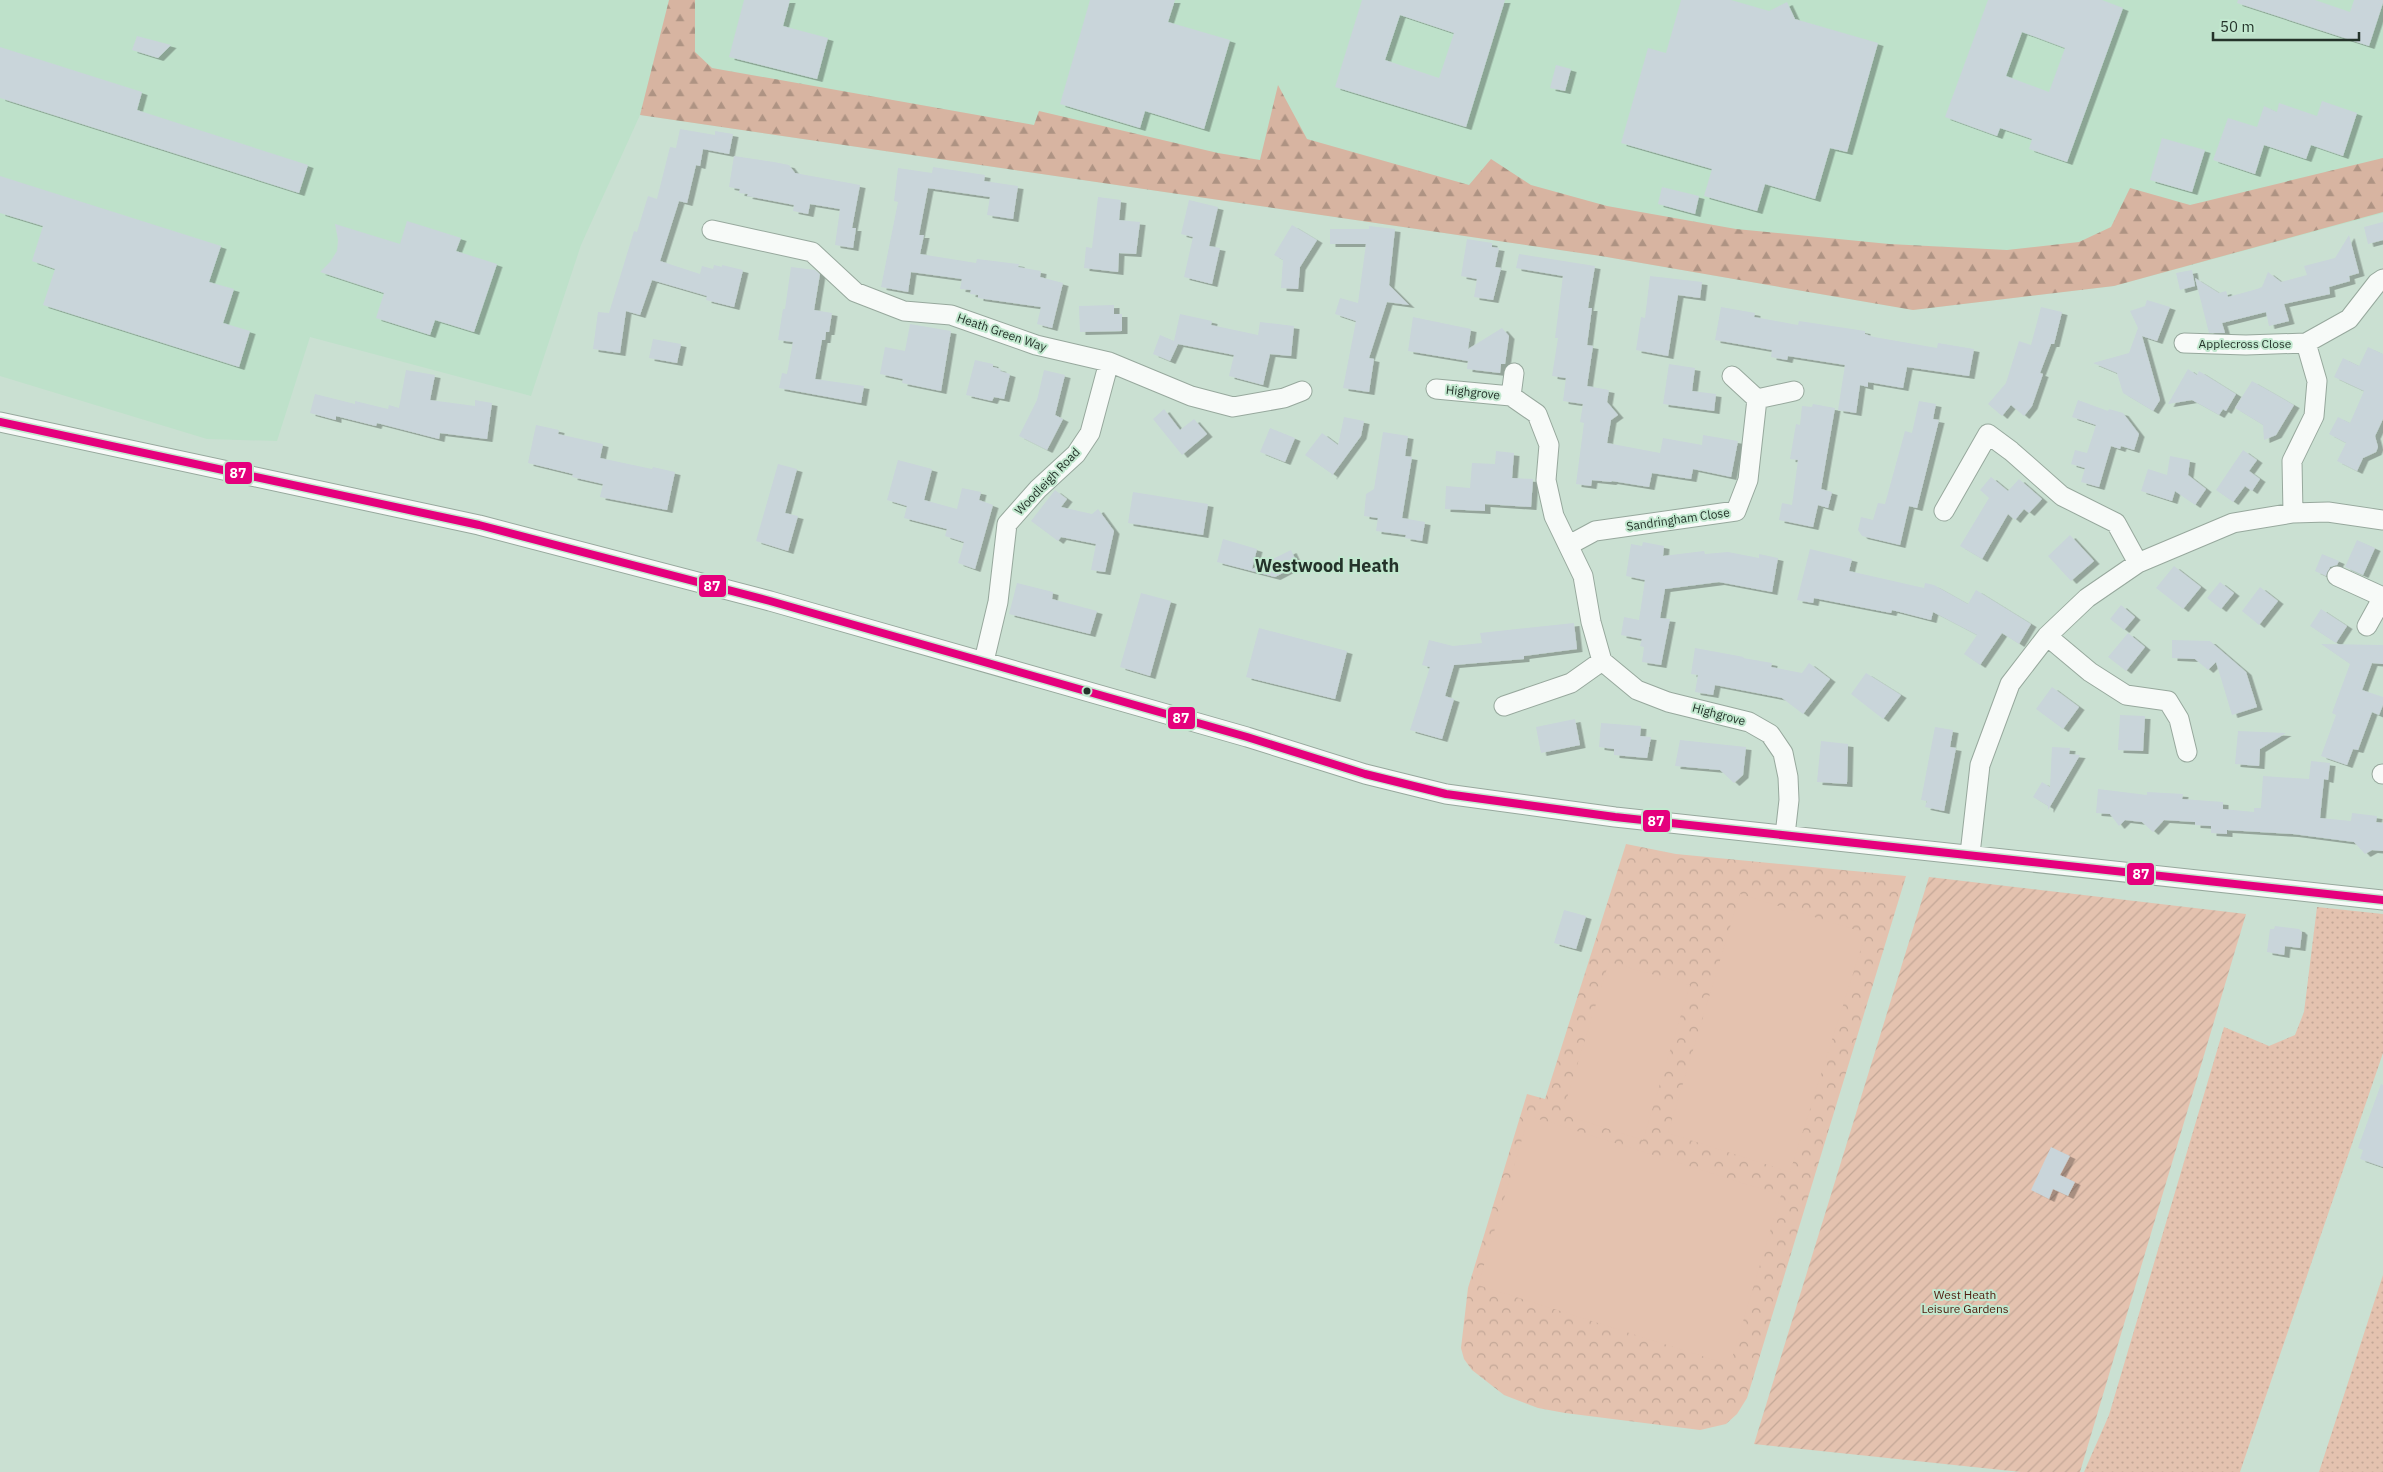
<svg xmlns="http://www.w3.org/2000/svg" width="2383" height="1472" font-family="'IBM Plex Sans',sans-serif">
<defs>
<pattern id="grass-dots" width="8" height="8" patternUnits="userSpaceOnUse" patternTransform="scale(1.25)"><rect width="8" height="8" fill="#e4c2af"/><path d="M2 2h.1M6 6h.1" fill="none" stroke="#c3a797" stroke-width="1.8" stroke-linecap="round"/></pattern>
<pattern id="forest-firs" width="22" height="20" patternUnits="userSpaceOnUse" patternTransform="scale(1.25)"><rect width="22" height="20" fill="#d7b4a1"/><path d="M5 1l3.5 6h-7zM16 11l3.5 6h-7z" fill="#ae9383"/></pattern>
<pattern id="park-crowns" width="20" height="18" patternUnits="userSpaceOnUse" patternTransform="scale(1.25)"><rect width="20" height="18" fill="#e4c2af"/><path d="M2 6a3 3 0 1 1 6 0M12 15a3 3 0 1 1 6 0" fill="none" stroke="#c3a797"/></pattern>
<pattern id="garden-furrows" width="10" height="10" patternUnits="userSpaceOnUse" patternTransform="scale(1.25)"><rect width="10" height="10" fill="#e4c2af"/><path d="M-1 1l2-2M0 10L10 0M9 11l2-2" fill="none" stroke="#c3a797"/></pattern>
<filter id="shadow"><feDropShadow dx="5.5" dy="3" stdDeviation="0" flood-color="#0004"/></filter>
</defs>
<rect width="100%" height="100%" fill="#cae0d2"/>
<path fill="#bee1ca" d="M0 0H2383V213L2114 286 1913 310 1601 256 640 115 581 245 531 396 310 337 277 441 207 439 0 376Z"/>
<path fill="url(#grass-dots)" d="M2317 907 2383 914V1053L2240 1472H2084L2109 1415 2224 1027 2269 1046 2295 1035 2304 1012Z
M2383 1275V1472H2319Z"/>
<path fill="url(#forest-firs)" d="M669 0H695V52L712 68 1034 125 1039 111 1218 153 1260 160 1278 85 1307 139 1469 185 1491 159 1531 185 1607 206 1736 229 1889 244 2007 250 2079 242 2111 227 2130 188 2190 205 2383 158V212L2114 286 1913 310 1601 256 640 115Z"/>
<path fill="url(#park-crowns)" d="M1626 844 1676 854 1906 876 1747 1398 1737 1414 1726 1424 1700 1430 1565 1413 1538 1408 1504 1395 1472 1370 1464 1359 1461 1348 1468 1288 1527 1094 1545 1099Z"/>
<path fill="url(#garden-furrows)" d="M1929 877 2246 914 2080 1472H2021L1754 1444Z"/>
<path fill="#e4c2af" d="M1740 894 1866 933 1790 1172 1668 1133Z
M1609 962 1690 985 1643 1140 1562 1114Z
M1529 1116 1781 1195 1730 1365 1478 1285Z"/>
<path fill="#c9d5da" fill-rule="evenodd" filter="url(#shadow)" d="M744 0H790L783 26 828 38 817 79 729 57Z
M1090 0H1175L1168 22 1230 40 1204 129 1145 111 1140 128 1060 104Z
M1362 0H1505L1466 127 1335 87ZM1400 15 1454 33 1439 78 1385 60Z
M1681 0H1731L1769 11 1787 2 1795 19 1878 43 1847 152 1830 148 1815 199 1765 184 1757 211 1704 196 1712 169 1621 143 1648 48 1666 53Z
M1988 0H2102L2123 8 2067 162 2029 149 2032 139 2000 128 1997 136 1945 117ZM2022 32 2065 48 2049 92 2006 76Z
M2238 0H2315L2350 12 2354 0H2383V3L2369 46 2237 3Z
M137 36 171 45 158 58 132 50Z
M0 47 142 92 137 110 308 165 299 193 0 98Z
M1556 65 1571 69 1565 91 1550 88Z
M2322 101 2357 113 2343 156 2311 145 2306 159 2264 145 2255 174 2213 160 2228 118 2257 127 2264 106 2277 112 2279 103 2317 116Z
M680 129 715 135V131L733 134 729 154 703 149 700 166 696 165 687 203 679 201 660 261 700 274 702 266 713 269 714 265 722 267V265L743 270 734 307 706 300 707 296 652 280 640 315 626 311 620 353 593 349 598 312 609 313 634 231 637 232 648 196 657 199 670 147 676 148Z
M2162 138 2205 150 2192 192 2150 180Z
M734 156 774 162 789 165 795 173 860 185 852 228H856L853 248 835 245 840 209 810 204 808 214 793 211 794 205 747 196 748 194 739 193 740 189 729 187Z
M933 167 985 175 984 181 1018 186 1013 219 987 215 990 197 928 188 919 235H924L920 254 976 263 977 259 1019 264 1018 267 1041 271 1040 277 1063 283 1052 328 1037 324 1041 307 978 298V295L970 294 971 290 960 289 962 279 911 272 908 292 881 287 898 202 894 201 898 168 932 173Z
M0 176 221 246 209 282 234 289 223 323 250 331 239 367 43 305 55 269 32 261 43 226 0 213Z
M1662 187 1699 196 1695 214 1658 204Z
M1098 197 1121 200 1119 220 1140 222 1136 254 1119 253 1118 272 1084 268 1086 247 1092 248Z
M1189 200 1218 207 1209 246 1220 248 1212 284 1184 277 1193 237 1181 234Z
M407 221 461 238 456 251 497 264 474 332 435 320 430 335 376 318 384 293 320 272 330 262 337 251 338 240 335 224 400 244Z
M2383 222V240L2368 244 2364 227Z
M1292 225 1317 240 1300 267 1298 289 1281 288 1283 260 1274 255Z
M1369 226 1395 229 1389 285 1409 305 1387 302 1369 358 1374 359 1369 392 1343 388 1356 321 1335 314 1340 298 1358 303 1366 244H1330V229H1369Z
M2349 235 2359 273 2349 276 2350 281 2329 287 2330 294 2284 304 2289 321 2269 326 2266 312 2222 323 2225 333H2209L2195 278 2219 293 2226 291 2228 297 2257 289 2262 287 2268 272 2281 282 2307 275 2304 266 2335 258Z
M1467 239 1492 243V247L1499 248 1495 267 1501 268 1493 300 1474 297 1477 279 1461 276Z
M1519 254 1595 266 1588 308H1592L1587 345 1593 346 1587 386 1609 390 1607 402 1618 415 1611 420 1607 443 1660 453 1663 438 1702 445 1703 435 1738 441 1731 477 1693 469 1691 479 1652 473 1649 487 1612 481 1611 482 1592 480 1591 486 1576 484 1584 423 1580 422 1583 404 1563 401 1566 378 1552 376 1558 338H1555L1563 276 1516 268Z
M791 267 815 270 820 274 814 310 832 313 829 332H826L825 340H822L815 379 864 386 861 403 779 388 782 373 787 374 793 342 778 340 783 309H785Z
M2192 270 2195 286 2180 290 2176 273Z
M1650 276 1702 282 1700 298 1678 295 1668 356 1636 350 1641 317 1645 318Z
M2147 300 2170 307 2157 341 2142 336 2160 400 2153 411 2123 393 2117 373 2093 363 2129 353 2138 328 2130 311 2145 306Z
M1114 305V314H1122V331L1080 332 1079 306Z
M1721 307 1755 313 1754 317 1798 325 1799 321 1865 331V334L1874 337 1937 348 1938 343 1974 349 1969 376 1907 367 1903 388 1868 382V387L1860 385 1856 413 1838 410 1845 365 1788 356 1787 360 1771 357 1772 350 1715 340Z
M2041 307 2062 312 2054 344H2051L2040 373 2043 374 2032 406 2024 416 2011 405 2002 416 1988 404 2006 383 2019 341 2031 345Z
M1180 314 1212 321 1211 325 1258 335 1260 322 1294 326 1291 356 1270 354 1263 385 1229 376 1234 355 1178 344 1170 361 1153 354 1160 335 1174 341Z
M1413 317 1471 329 1468 349 1502 328 1509 336 1505 364H1501L1500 373 1467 369 1468 361 1408 351Z
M910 324 951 331 941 391 902 383 903 379 880 374 885 347 905 351Z
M653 339 681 344 677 363 649 358Z
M2368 347 2383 354V419L2375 436 2378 447 2376 452 2363 458 2357 471 2337 461 2346 443 2329 434 2338 417 2350 423 2364 391 2334 377 2343 358 2359 366Z
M975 360 993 364V367L1001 369 1000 371 1010 374 1004 399 994 397 992 401 966 395Z
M1669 364 1695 368 1692 391 1716 394 1714 411 1663 404Z
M2188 369 2197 375 2199 371 2236 394 2226 411 2223 409 2219 415 2192 400 2168 404Z
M406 370 435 375 430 400 475 406V400L492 403 487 439 440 433 439 439 377 423 376 426 336 416V420L310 413 315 394 355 404V401L388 409 389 405 399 408Z
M1044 370 1065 375 1055 415 1063 419 1047 450 1019 436 1037 400Z
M2252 381 2294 405 2276 435 2264 440 2263 425 2235 408Z
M2078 400 2108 411 2109 409 2123 413 2139 434 2134 450 2121 446 2120 449 2111 446 2099 487 2081 482 2085 468 2071 464 2075 450 2087 453 2096 425 2072 417Z
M1919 401 1936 404 1933 419 1939 420 1917 508 1909 506 1900 545 1862 536 1858 530 1861 517 1873 520 1878 503 1885 504 1905 431 1912 433Z
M1813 404 1835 408 1821 489 1832 492 1828 508 1818 505 1813 527 1779 520 1782 503 1792 505 1798 460 1790 459 1796 424 1800 425 1802 406 1812 407Z
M1164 409 1180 430 1194 419 1207 434 1182 455 1153 419Z
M1344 417 1364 421 1361 436 1331 477 1332 474 1305 455 1322 433 1338 445Z
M536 425 559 430 558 434 603 444 600 458 652 469 653 467 675 472 667 510 600 497 603 484 572 477 573 474 528 463Z
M1270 428 1295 438 1285 462 1260 452Z
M1383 432 1408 436 1405 456 1412 457 1402 518 1425 522 1422 541 1405 538 1406 535 1376 531 1378 518 1364 516 1366 494 1374 489Z
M2243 450 2257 460 2249 471 2260 479 2252 491 2245 486 2233 502 2216 490Z
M1496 451 1514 453 1512 478 1533 479 1531 507 1485 504V511L1445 509 1446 486 1470 488 1472 463 1495 464Z
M2170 456 2190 460 2188 475 2206 489 2195 505 2175 491 2172 501 2141 491 2148 469 2167 475Z
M898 460 932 469 924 500 957 509 962 488 981 492 979 500 993 505 975 569 958 563 964 542 945 536 947 529 904 518 907 506 887 500Z
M778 464 797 469 785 513 798 516 788 551 756 541Z
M1991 477 2008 491 2019 479 2042 499 2029 513 2024 509 2015 520 2008 514 1982 559 1960 546 1989 498 1980 490Z
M1055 490 1067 499 1061 507 1092 514 1098 509 1114 531 1105 572 1091 570 1096 544 1061 537 1058 541 1031 521Z
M1133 492 1208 504 1203 535 1128 523Z
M2070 535 2094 561 2071 581 2048 556Z
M1223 539 1257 549 1252 569 1291 550 1298 565 1275 577 1217 562Z
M2357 540 2375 548 2363 575 2345 567Z
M1643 542 1664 546 1663 556 1704 551 1705 554 1728 552 1759 558V554L1778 558 1772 592 1719 582 1665 589 1660 618 1670 619 1661 665 1642 662 1644 647 1640 646 1642 639 1621 635 1624 617 1639 620 1645 580 1626 576 1631 544 1642 546Z
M1810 549 1852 559 1849 571 1924 588 1925 583 1934 585 1968 604 1976 590 2031 624 2019 644 2002 633 1980 665 1964 654 1977 635 1933 612 1931 620 1892 610 1891 613 1814 598 1813 603 1797 600Z
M2322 554 2339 561 2337 565 2330 567 2326 576 2315 571Z
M2174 566 2201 587 2183 609 2156 588Z
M2220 582 2234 593 2221 609 2207 598Z
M1017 583 1053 592 1052 599 1097 611 1090 634 1009 614Z
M2260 587 2278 601 2259 625 2242 611Z
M1141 593 1171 601 1150 676 1120 667Z
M2121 605 2135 617 2124 630 2110 619Z
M2321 609 2347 626 2336 643 2310 626Z
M1574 623 1577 649 1524 656V659L1454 665 1445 696 1454 699 1442 739 1410 730 1430 667 1422 665 1429 640 1453 646 1482 643 1480 633Z
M1259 628 1347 651 1335 699 1246 677Z
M2128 633 2145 647 2126 671 2108 657Z
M2172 640 2210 641 2246 672 2257 707 2232 715 2216 662 2208 670 2195 659 2172 658Z
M2321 644 2383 645V664L2372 663 2362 690 2383 697V705L2379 715 2372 712 2358 750 2353 749 2347 765 2321 756 2336 715 2332 713 2350 664Z
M1695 648 1744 657 1743 658 1772 663 1771 667 1802 673 1809 663 1830 679 1803 714 1782 698 1715 685 1713 695 1695 692 1698 675 1691 674Z
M1866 673 1901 695 1883 719 1851 694Z
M2052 687 2079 707 2063 729 2036 709Z
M2120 715 2145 716 2143 751 2118 750Z
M1575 719 1580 745 1541 753 1536 727Z
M1601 723 1641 726 1640 736 1651 737 1647 758 1614 755V749L1599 747Z
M1935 727 1953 730 1950 747 1956 748 1944 811 1925 807 1927 801 1921 800Z
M2238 731 2286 733 2260 749 2259 766 2235 764Z
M1680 740 1746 747 1743 775 1734 783 1720 770 1675 766Z
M1821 741 1848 744 1847 784 1817 782Z
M2052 747 2070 748 2069 754 2080 755 2048 810V806L2033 797 2042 782 2050 787Z
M2311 761 2330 763 2328 780 2324 779 2320 818 2351 821 2352 813 2377 816 2376 822 2383 823V851L2372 850 2365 854 2354 842 2293 834 2227 830V834L2211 833V826L2195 825V822L2164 820 2153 832 2142 822 2125 820 2119 826 2110 814 2096 813 2098 789 2147 795V792L2183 794 2182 799 2223 802V809L2254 812V808H2261L2263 776 2309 779Z
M1564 910 1586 916 1576 949 1554 943Z
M2275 926 2299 929 2302 932 2300 948 2285 946 2284 955 2267 952 2270 929H2274Z
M2381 1084 2383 1085V1167L2360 1159 2363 1150 2358 1148Z
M2051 1147 2070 1156 2060 1175 2075 1182 2068 1196 2053 1189 2049 1199 2031 1190Z"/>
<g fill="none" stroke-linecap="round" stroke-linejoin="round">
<g stroke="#97a89d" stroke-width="21">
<path id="minor" d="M712 230 812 252 855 292 904 311 951 315 1036 345 1109 362 1191 396 1233 407 1284 398 1302 391
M2184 343 2246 345 2306 343
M1732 376 1757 399
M1436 389 1511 396 1537 414 1549 445 1546 480 1554 516 1583 576 1591 622 1602 661 1637 690 1668 702 1749 722 1770 734 1783 753 1788 777 1789 800 1785 835
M1511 396 1514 373
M0 422 479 525 770 601 1247 737 1365 774 1446 794 1615 817 2383 900
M1944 511 1988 434 2011 451 2062 496 2116 523 2138 563
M2293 513 2292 461 2314 416 2317 381 2306 343 2349 319 2377 283 2383 279
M1569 545 1595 531 1736 511 1748 480 1757 399 1794 391
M2337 576 2383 597
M2367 626 2383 597
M2047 636 2090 672 2126 695 2168 701 2179 719 2187 752
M984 661 998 602 1007 524 1038 489 1076 454 1090 433 1109 362
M1504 706 1571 683 1602 661
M2382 774H2383
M1970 854 1980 765 2010 684 2047 636 2087 598 2138 563 2233 523 2293 513 2328 512 2383 520"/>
</g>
<use href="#minor" stroke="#f7faf8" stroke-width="19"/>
<g stroke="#c2e8cf" stroke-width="11">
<path id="bus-1" d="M0 422 479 525 770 601 1247 737 1365 774 1446 794 1615 817 2383 900"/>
</g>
<use href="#bus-1" stroke="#e5007d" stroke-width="8"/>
</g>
<circle fill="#24332a" stroke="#c2e8cf" stroke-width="2" cx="1087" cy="691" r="4.5"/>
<g text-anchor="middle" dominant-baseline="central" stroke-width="4" stroke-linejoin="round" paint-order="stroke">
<g font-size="12" fill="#24332a" stroke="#c2e8cf">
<text transform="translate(1002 332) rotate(19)">Heath Green Way</text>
<text x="2245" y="343">Applecross Close</text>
<text transform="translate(1473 392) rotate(6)">Highgrove</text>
<text transform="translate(1047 481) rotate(-46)">Woodleigh Road</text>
<text transform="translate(1678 519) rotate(-8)">Sandringham Close</text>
<text transform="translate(1719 714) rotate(15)">Highgrove</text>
</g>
<g font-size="12" fill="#4f1b0d" stroke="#c2e8cf">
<text x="1965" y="1294">West Heath<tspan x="1965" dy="14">Leisure Gardens</tspan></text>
</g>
<g font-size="18" font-weight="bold" fill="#24332a" stroke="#c2e8cf">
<text x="1327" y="565">Westwood Heath</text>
</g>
</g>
<g stroke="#c2e8cf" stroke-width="2">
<rect x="224" y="461" width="29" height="24" rx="5" fill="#e5007d"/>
<rect x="698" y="574" width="29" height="24" rx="5" fill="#e5007d"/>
<rect x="1167" y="706" width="29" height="24" rx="5" fill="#e5007d"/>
<rect x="1642" y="809" width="29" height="24" rx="5" fill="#e5007d"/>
<rect x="2126" y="862" width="29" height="24" rx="5" fill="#e5007d"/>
</g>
<g font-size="14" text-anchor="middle" font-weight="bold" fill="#fff">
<text x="238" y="478">87</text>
<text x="712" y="591">87</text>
<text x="1181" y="723">87</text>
<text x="1656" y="826">87</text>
<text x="2141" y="879">87</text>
</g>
<path d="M2213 32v8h146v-8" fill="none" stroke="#24332a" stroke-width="2.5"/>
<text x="2220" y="32" font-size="15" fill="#24332a" stroke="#c2e8cf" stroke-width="4" paint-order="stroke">50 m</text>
</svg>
